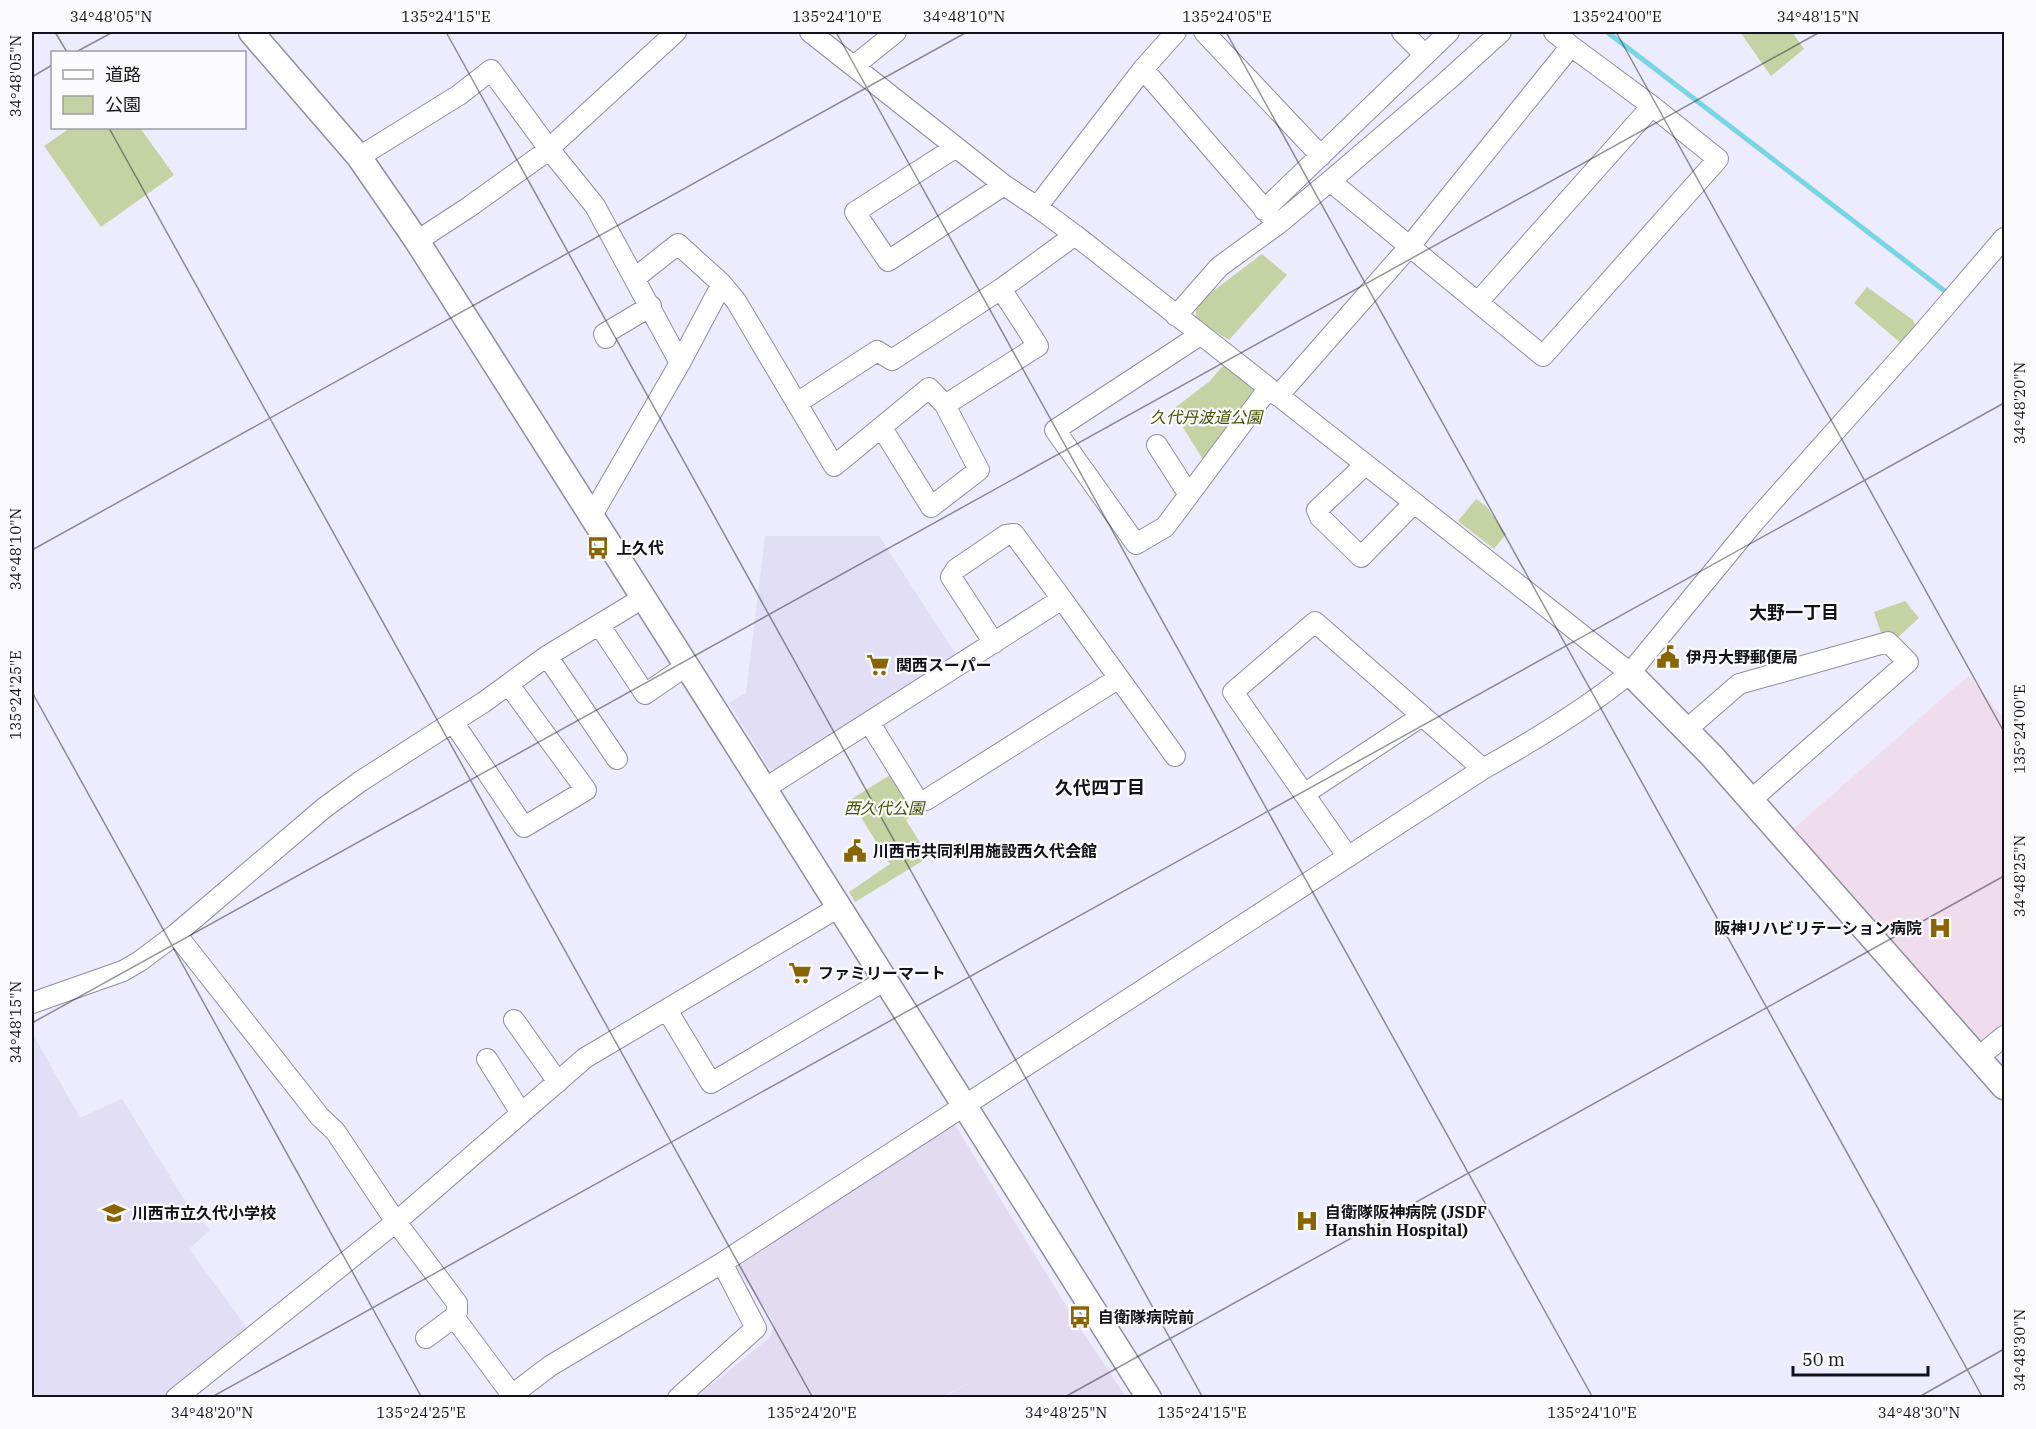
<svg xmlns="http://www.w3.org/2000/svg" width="2036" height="1429" font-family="'IBM Plex Serif','Noto Sans JP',serif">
<rect width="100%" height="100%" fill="#edebfe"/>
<path fill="#e1def6" d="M765 536H879L959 659 781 771 769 768 729 703 746 693Z
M32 1032 80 1118 122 1099 182 1196 210 1230 189 1249 250 1332 167 1397H32Z"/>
<path fill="#e2dbf1" d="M955 1125 1078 1325 1126 1397H944L980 1377 942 1397 695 1398 768 1339 774 1328 772 1319 737 1268 742 1256 944 1126Z"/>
<path fill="#efddee" d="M1968 676 2004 718V1025L1980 1045 1791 831Z"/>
<path fill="#c5d3a4" d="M1740 32H1792L1804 49 1771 76Z
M70 128H140L174 175 101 227 44 146Z
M1262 254 1287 275 1229 340 1196 320V304Z
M1867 287 1913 320 1917 330 1904 346 1854 303Z
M1226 362 1260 388 1204 461 1172 410 1210 381Z
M1476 499 1486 506 1506 534 1494 549 1458 521Z
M1905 601 1919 618 1895 640 1882 636 1874 612Z
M890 775 916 813 906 820 929 857 855 902 849 892 890 864 850 800Z"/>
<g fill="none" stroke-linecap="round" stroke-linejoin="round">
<path stroke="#77d5e4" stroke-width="5" d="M1607 32 1946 292"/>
<g stroke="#908da3" stroke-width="22">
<path id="minor" d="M810 32 1004 185 1037 207 1075 235 1630 673
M1204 32 1321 156
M1402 32 1425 55
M1554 32 1571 46
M854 66 896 32
M1143 69 1273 219
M956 147 855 212 888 261 1004 185
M359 157 459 95 491 70 549 149 595 206 680 363
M1330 181 1543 356 1718 159 1652 106
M1037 207 1143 69 1176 32
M1264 210 1449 32
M417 241 469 207 543 154 676 32
M635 278 678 244 722 284 736 301 834 466 929 388 945 405 1038 346 1001 289 1075 235
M1176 316 1219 267 1278 224 1330 181 1447 81 1501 32
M1200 335 1055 430 1136 544 1165 527 1268 389
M606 338 604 334 651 306
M1278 396 1409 247 1571 46 1652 106 1478 302
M797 403 877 351 892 360 1001 289
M882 428 931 507 979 470 945 405
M1157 445 1189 495
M1365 465 1317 510 1320 517 1361 557 1414 503
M591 517 680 363 722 284
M600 626 645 694 686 666
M994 643 951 577 956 569 1006 535 1014 534 1062 599
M547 656 617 759
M453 722 524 827 586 790 509 685
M869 722 918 801 926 800 1119 678
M1686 730 1739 684 1888 642 1908 662 1751 800
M764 789 1062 599 1175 756
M1304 794 1422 716
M1348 857 1233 692 1315 622 1483 769
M176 934 320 1117 335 1131 396 1222 457 1303V1312L454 1317 426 1338
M32 1003 123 971 140 961 176 934 324 808 361 781 484 702 547 656 643 598
M667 1010 711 1083 884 981
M514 1020 558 1082
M1979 1057 2004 1036
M487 1059 521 1113
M454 1317 512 1395
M176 1398 396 1222 585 1058 839 907
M508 1398 550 1366 722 1263 1483 769C1533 741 1585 710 1630 673L1755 521 1920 336 2004 238
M678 1398 756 1328 722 1263"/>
</g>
<g stroke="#908da3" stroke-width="27">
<path id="tertiary" d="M251 32 359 157 417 241C664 625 903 1013 1149 1398
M1630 673 1712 756 2004 1087"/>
</g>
<use href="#minor" stroke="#fff" stroke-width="20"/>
<use href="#tertiary" stroke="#fff" stroke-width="24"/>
</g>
<path fill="none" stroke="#13121a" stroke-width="1.5" stroke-opacity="0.45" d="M55 32 67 52M446 32 1203 1398M836 32 1593 1398M1226 32 1983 1398M1616 32 2004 732M76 52 113 32M32 77 52 65M109 128 813 1398M32 550 967 32M32 692 422 1398M32 1023 1820 32M32 1396V1398M210 1398 2004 403M1063 1398 2004 876M1917 1398 2004 1349"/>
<defs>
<g id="bus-bare" transform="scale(1.8)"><path d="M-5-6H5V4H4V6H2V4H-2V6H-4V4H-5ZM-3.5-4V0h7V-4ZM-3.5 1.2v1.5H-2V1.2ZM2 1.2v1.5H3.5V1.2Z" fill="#886501" stroke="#fafaff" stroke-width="2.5" paint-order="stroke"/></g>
<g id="civic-bare" transform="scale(1.8)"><path d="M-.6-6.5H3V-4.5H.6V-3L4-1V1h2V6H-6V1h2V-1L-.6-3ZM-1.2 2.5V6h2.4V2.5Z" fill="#886501" stroke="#fafaff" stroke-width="2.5" paint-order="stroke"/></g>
<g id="supermarket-bare" transform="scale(1.8)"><path d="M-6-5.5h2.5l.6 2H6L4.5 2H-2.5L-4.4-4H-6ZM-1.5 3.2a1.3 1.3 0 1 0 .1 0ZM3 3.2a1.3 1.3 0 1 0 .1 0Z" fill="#886501" stroke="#fafaff" stroke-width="2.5" paint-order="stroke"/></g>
<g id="hospital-bare" transform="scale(1.8)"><path d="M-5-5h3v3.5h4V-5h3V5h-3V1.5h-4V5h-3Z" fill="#886501" stroke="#fafaff" stroke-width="2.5" paint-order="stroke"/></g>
<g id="school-bare" transform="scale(1.8)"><path d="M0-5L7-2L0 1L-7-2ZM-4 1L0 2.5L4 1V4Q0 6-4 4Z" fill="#886501" stroke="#fafaff" stroke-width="2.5" paint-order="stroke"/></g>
</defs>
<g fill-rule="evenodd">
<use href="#bus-bare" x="598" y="548"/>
<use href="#civic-bare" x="1668" y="657"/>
<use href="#supermarket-bare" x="878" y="665"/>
<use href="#civic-bare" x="855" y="851"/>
<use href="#hospital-bare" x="1940" y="928"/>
<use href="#supermarket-bare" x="800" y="973"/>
<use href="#school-bare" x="114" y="1213"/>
<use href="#hospital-bare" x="1307" y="1221"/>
<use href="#bus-bare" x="1080" y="1317"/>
</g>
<g text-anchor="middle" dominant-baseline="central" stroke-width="4.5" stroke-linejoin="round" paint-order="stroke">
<g font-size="16" font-style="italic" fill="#435201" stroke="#fafaff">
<text x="1206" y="417">久代丹波道公園</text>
<text x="884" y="808">西久代公園</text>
</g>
<g font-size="16" font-weight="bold" fill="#13121a" stroke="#fafaff" text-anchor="start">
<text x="616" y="548">上久代</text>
<text x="1686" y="657">伊丹大野郵便局</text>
<text x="896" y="665">関西スーパー</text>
<text x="873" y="851">川西市共同利用施設西久代会館</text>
<text x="1922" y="928" text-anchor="end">阪神リハビリテーション病院</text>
<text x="818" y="973">ファミリーマート</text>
<text x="1325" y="1212">自衛隊阪神病院 (JSDF<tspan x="1325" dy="18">Hanshin Hospital)</tspan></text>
<text x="132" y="1213">川西市立久代小学校</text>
<text x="1098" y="1317">自衛隊病院前</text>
</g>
<g font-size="18" font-weight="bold" fill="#13121a" stroke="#fafaff">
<text x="1794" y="612">大野一丁目</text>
<text x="1100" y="787">久代四丁目</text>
</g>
</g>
<rect width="2036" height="1429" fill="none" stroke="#fafaff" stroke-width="66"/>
<rect x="51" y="51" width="195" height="78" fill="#fafaff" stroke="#9e9da3" stroke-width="1.5"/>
<rect x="63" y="70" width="30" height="9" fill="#ffffff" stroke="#9e9da3" stroke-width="1.5"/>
<text x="105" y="81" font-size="18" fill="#13121a">道路</text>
<rect x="63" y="96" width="30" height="18" fill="#c5d3a4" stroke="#9e9da3" stroke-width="1.5"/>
<text x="105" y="111" font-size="18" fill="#13121a">公園</text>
<path d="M1793 1366v9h135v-9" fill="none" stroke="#13121a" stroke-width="3"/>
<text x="1802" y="1366" font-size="18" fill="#13121a" stroke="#fafaff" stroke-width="4.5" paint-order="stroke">50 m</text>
<rect x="33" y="33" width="1970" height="1363" fill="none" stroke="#13121a" stroke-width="2"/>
<g font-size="15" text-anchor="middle" fill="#13121a">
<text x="111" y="22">34°48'05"N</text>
<text x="446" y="22">135°24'15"E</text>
<text x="837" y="22">135°24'10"E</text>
<text x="964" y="22">34°48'10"N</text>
<text x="1227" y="22">135°24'05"E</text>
<text x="1617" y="22">135°24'00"E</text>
<text x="1818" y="22">34°48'15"N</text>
<text transform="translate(16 76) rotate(-90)" y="5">34°48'05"N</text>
<text transform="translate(2020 403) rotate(-90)" y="5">34°48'20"N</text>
<text transform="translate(16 549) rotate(-90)" y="5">34°48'10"N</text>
<text transform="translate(16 695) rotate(-90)" y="5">135°24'25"E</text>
<text transform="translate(2020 729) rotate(-90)" y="5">135°24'00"E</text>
<text transform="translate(2020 876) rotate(-90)" y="5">34°48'25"N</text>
<text transform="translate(16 1022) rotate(-90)" y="5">34°48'15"N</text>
<text transform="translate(2020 1350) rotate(-90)" y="5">34°48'30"N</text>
<text x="212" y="1418">34°48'20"N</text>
<text x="421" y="1418">135°24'25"E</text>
<text x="812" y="1418">135°24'20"E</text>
<text x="1066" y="1418">34°48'25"N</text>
<text x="1202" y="1418">135°24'15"E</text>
<text x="1592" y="1418">135°24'10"E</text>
<text x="1919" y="1418">34°48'30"N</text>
</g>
</svg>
